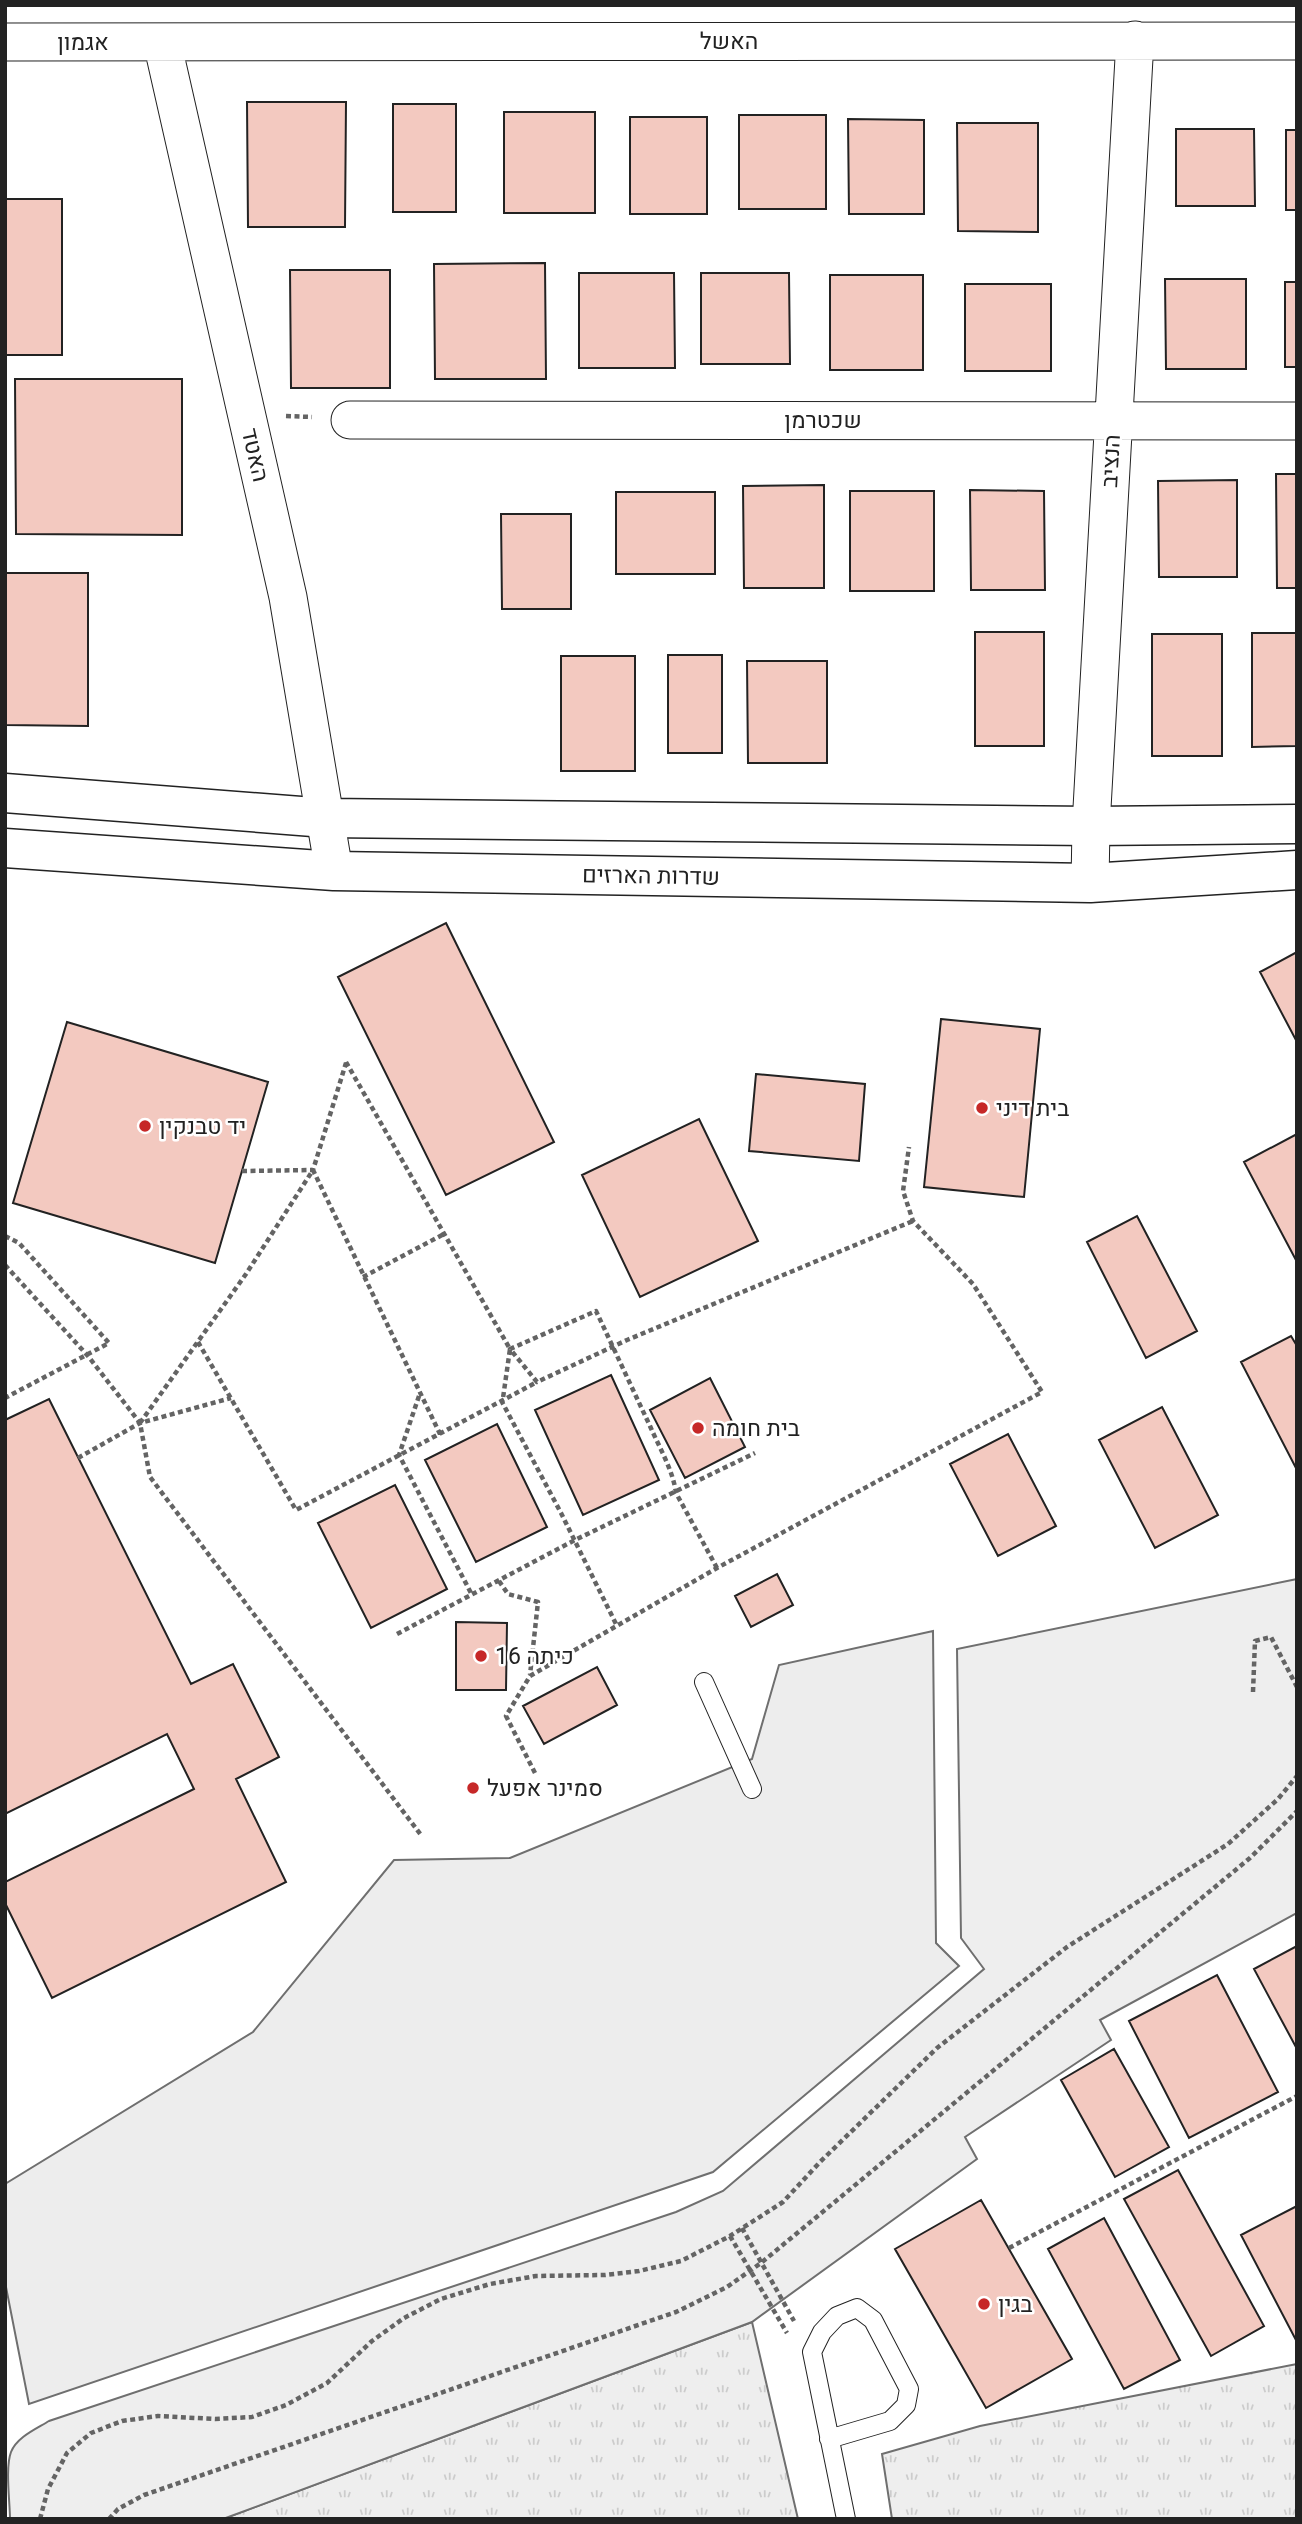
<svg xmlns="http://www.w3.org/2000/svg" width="1302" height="2524" font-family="Roboto,Heebo,sans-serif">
<defs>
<pattern id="grass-tufts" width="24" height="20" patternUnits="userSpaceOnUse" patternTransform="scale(1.75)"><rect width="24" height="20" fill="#eee"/><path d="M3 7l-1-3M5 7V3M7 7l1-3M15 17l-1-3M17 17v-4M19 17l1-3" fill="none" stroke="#ccc"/></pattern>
</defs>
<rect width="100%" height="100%" fill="#fff"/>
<path fill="url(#grass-tufts)" stroke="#6f6f6f" stroke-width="2" d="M752 2322 798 2519H223Z
M1297 2364V2519H892L882 2454 980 2426Z"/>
<path fill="#eee" stroke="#6f6f6f" stroke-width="2" d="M1297 1579V1913L1100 2020 1111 2040 965 2137 977 2159 752 2322 223 2519H10C10 2502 5 2468 11 2452 17 2437 36 2429 49 2421L676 2212 723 2191 984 1969 961 1938 957 1649Z"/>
<path fill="#ededed" stroke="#6f6f6f" stroke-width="2" d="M933 1631 936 1943 959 1966 713 2172 29 2404 5 2282V2184L253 2032 394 1860 510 1858 752 1759 779 1665Z"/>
<path fill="#f3c9c0" stroke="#222" stroke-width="2" d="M247 102H346L345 227H248Z
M393 104H456V212H393Z
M504 112H595V213H504Z
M739 115H826V209H739Z
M630 117H707V214H630Z
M848 119 924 120V214H849Z
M957 123H1038V232L958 231Z
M1176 129H1254L1255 206H1176Z
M1286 130H1297V210H1286Z
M5 199H62V355H5Z
M545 263 546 379H435L434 264Z
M290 270H390V388H291Z
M579 273H674L675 368H579Z
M701 273H789L790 364H701Z
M830 275H923V370H830Z
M1165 279H1246V369H1166Z
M1285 282H1297V367H1285Z
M965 284H1051V371H965Z
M15 379H182V535L16 534Z
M1276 474H1297V588H1277Z
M1237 480V577H1159L1158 481Z
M824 485V588H744L743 486Z
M970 490 1044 491 1045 590H971Z
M850 491H934V591H850Z
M616 492H715V574H616Z
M501 514H571V609H502Z
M5 573H88V726L5 725Z
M975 632H1044V746H975Z
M1252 633H1297V746L1252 747Z
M1152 634H1222V756H1152Z
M668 655H722V753H668Z
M561 656H635V771H561Z
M747 661H827V763H748Z
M446 923 554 1142 446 1195 338 977Z
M1297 952V1042L1260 972Z
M941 1019 1040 1029 1024 1197 924 1187Z
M67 1022 268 1082 215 1263 13 1203Z
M756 1074 865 1084 859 1161 749 1151Z
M699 1119 758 1241 640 1297 582 1175Z
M1297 1134V1262L1244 1162Z
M1137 1216 1197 1331 1146 1358 1087 1242Z
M1291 1336 1297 1346V1470L1241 1362Z
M611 1375 659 1480 583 1515 535 1410Z
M710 1378 745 1447 685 1478 650 1410Z
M49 1399 191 1684 233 1664 279 1757 236 1779 286 1882 52 1998 5 1903V1882L194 1789 167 1734 5 1814V1420Z
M1162 1407 1218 1515 1155 1548 1099 1440Z
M497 1424 547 1527 476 1562 425 1460Z
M1008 1434 1056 1526 998 1556 950 1464Z
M395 1485 447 1589 371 1628 318 1523Z
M777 1574 793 1605 751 1627 735 1596Z
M456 1622 507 1623 506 1690H456Z
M597 1667 617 1705 544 1744 523 1706Z
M1297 1946V2049L1254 1969Z
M1217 1975 1278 2092 1189 2138 1129 2021Z
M1114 2049 1169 2147 1115 2177 1061 2080Z
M1178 2170 1264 2326 1211 2356 1124 2199Z
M981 2200 1072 2359 986 2408 895 2249Z
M1297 2206V2342L1241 2235Z
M1104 2218 1180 2360 1124 2389 1048 2249Z"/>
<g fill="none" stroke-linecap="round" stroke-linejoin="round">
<g stroke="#222" stroke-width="20">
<path id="service" d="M704 1682 752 1789
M829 2439 890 2421 906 2405 909 2389 873 2320 857 2308 837 2316 822 2332 812 2352 846 2519"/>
</g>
<g stroke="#222" stroke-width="39">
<path id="minor" d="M5 42 1297 41
M162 42 288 597 334 871
M350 420 1297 421
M1090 883 1091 826 1135 40"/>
</g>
<g stroke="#222" stroke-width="41">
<path id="tertiary" d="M5 793 326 818 1091 826 1297 824
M5 848 334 871 1090 883 1297 870"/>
</g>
<path stroke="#646464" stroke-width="4.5" stroke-dasharray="5 3.5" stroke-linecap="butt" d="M286 416 312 417
M346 1062 510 1349 503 1398
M242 1171 313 1170 346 1063
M5 1236 19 1243 109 1343 5 1398
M5 1265 88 1356 140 1423 150 1477 421 1835
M363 1277 444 1234
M198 1342 296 1510 537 1382
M419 1396 399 1455 472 1595
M501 1400 561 1513 617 1626
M140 1423 246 1274 313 1170 440 1434
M78 1458 140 1423 231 1398
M717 1568 676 1493C673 1470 659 1447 650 1426 632 1388 614 1349 596 1311L510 1349 537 1382 627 1340 913 1221
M499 1581 508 1594 538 1602 530 1675
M397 1634 575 1540 755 1453
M1253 1692 1255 1641 1271 1637 1297 1687
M535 1773 506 1716 530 1676 717 1568 1042 1392 973 1284 913 1221 903 1191 909 1147
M742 2228 794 2321
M730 2236 787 2333
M1009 2248 1297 2096
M40 2519 48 2489 67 2453 91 2433 122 2421 158 2416 215 2419 252 2417 286 2405 327 2383 372 2341 404 2318 441 2299 490 2284 536 2276 605 2275 639 2271 681 2261 730 2236 783 2202 820 2162 937 2048 1067 1947 1228 1844 1278 1799 1297 1776
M109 2519 118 2509 144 2495 676 2312 727 2287 761 2263 1250 1858 1297 1811"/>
<use href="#service" stroke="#fff" stroke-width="18"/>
<use href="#minor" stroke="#fff" stroke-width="37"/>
<use href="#tertiary" stroke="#fff" stroke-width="38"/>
</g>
<g fill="#c62828" stroke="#fff" stroke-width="2.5">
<circle cx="982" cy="1108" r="7"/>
<circle cx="145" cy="1126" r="7"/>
<circle cx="698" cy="1428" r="7"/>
<circle cx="481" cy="1656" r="7"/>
<circle cx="473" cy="1788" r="7"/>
<circle cx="984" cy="2304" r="7"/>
</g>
<g text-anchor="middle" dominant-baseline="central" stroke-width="5" stroke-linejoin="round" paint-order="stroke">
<g font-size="23" fill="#222" stroke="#fff">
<text x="729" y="41">האשל</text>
<text x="83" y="42">אגמון</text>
<text x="823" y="420">שכטרמן</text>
<text transform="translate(255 455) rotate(77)">האטד</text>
<text transform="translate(1111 461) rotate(-87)">הנציב</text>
<text transform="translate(651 876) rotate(1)">שדרות הארזים</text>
</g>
<g font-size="23" fill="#222" stroke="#fff" text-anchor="start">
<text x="996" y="1108">בית דיני</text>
<text x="159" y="1126">יד טבנקין</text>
<text x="712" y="1428">בית חומה</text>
<text x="495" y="1656">כיתה 16</text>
<text x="487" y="1788">סמינר אפעל</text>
<text x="998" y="2304">בגין</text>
</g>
</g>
<rect width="1302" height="2524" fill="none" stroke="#222222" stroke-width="14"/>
</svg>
